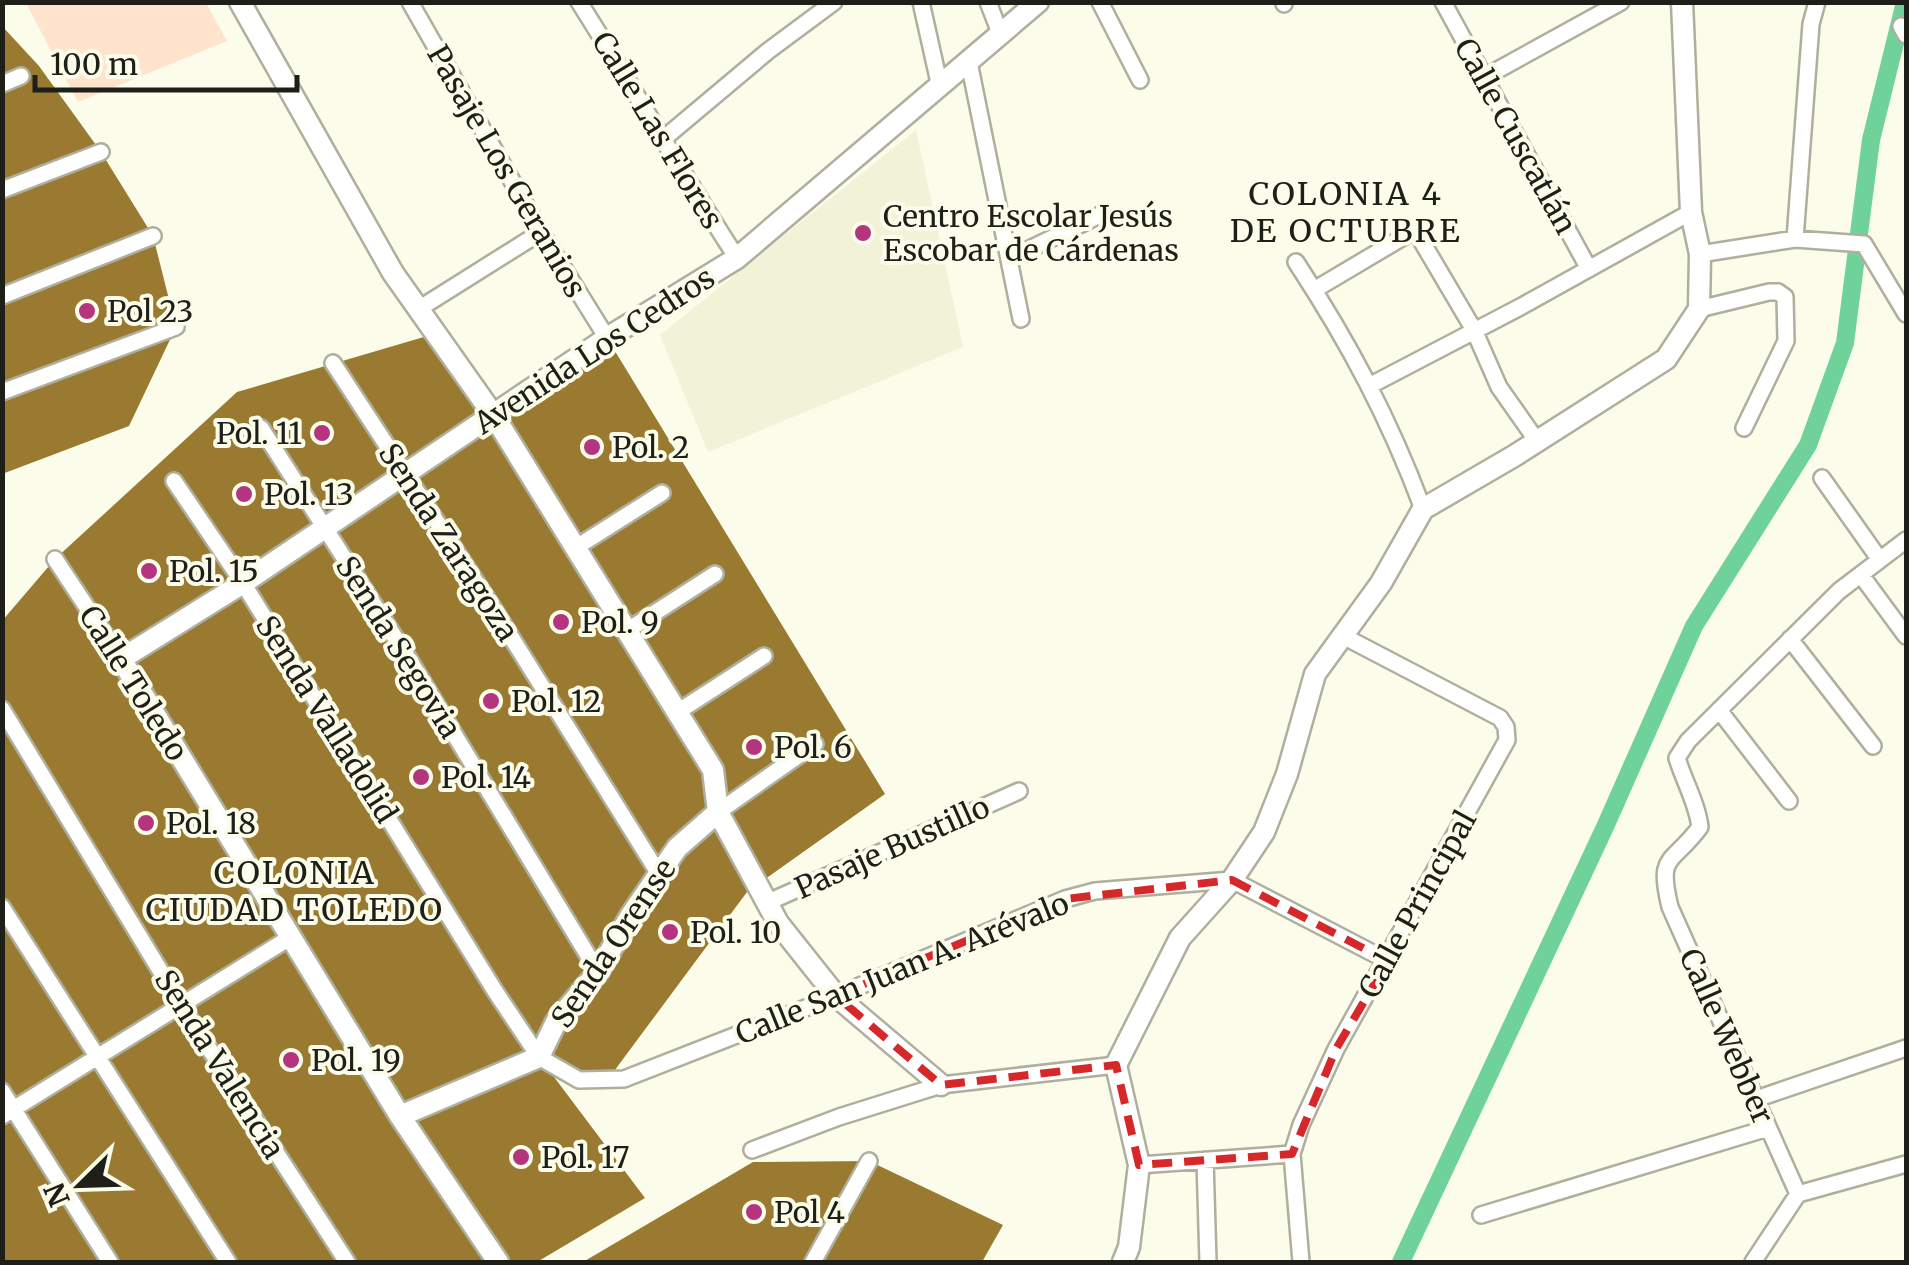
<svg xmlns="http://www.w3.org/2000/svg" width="1909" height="1265" font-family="Merriweather,serif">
<rect width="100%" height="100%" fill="#fbfce9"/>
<path fill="#f1f2d7" d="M916 130 963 347 708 452 660 335Z"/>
<path fill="#ffe3cc" d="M26 3H206L227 41 78 102Z"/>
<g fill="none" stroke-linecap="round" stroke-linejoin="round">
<path stroke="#6fd29a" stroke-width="18" d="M1401 1262 1605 827 1694 626 1808 445 1845 343 1871 140 1905 2"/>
</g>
<path fill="#9a7a30" d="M2 26 39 66 101 152 153 236 176 327 129 426 2 474Z
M434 334 494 416 607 338 885 794 747 892 606 1082 579 1080 539 1057 645 1198 537 1262H2V621L55 559 237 392Z
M869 1161 1003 1225 982 1262H583L753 1162Z"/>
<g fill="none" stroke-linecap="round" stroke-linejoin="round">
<g stroke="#aeaf9d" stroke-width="20">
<path id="minor" d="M410 2 541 232 607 338
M579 2C633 87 682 174 737 258
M921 2 940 87
M988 2 1000 33
M1100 2 1140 80
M1284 2V4
M1443 2 1589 269
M1901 26 1906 35
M969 62 1021 319
M1483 78 1621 2
M2 84 21 76
M662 140 768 51 834 2
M2 190 101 152
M1795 239 1864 244 1906 314
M1700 254 1795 239 1811 24 1817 2
M1009 259 1104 213
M1296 262C1349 343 1389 418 1423 509
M1314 290 1415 230 1474 330 1499 387 1537 441
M2 296 153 236
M1699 309 1769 292H1778L1785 297 1786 341 1744 428
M417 310 541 232
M333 363 493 608 659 874
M1371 385 1522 306 1691 212
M2 392 176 327
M261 428 410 661 598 972
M1822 478 1880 560
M174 481 243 583 495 991 539 1057 579 1080 624 1079 836 996 1065 899 1095 891 1232 880 1388 961
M575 548 662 493
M55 559 121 659
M1861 575 1906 636
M625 632 715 574
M1790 639 1873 746
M2 709 181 1005 347 1262
M1719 710 1789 801
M676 713 764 656
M718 812 815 744
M766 903 1019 791
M2 907 228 1262
M2 1091 110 1262
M1756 1099 1906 1048
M2 1116 291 937
M752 1150 839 1117 941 1085 1116 1065
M1205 1160 1208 1262
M1139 1165 1292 1154
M1798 1194 1670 907C1657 853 1671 866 1700 827 1697 803 1684 781 1677 758L1688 741 1839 591 1906 540
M1481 1215 1768 1128
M813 1262 869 1161
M1301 1262 1292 1154 1301 1125 1336 1049 1507 740 1506 727 1500 718 1343 636
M1753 1262 1798 1194 1906 1164"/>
</g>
<g stroke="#aeaf9d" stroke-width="25">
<path id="tertiary" d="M240 2 393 273 494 416 713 770 718 812 778 923 836 996 941 1085
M400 1116 539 1057 556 1022 598 972 631 915 677 848 718 812
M498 1262 400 1116 121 659 243 583 607 338 737 258 1038 2
M1123 1262 1129 1247 1139 1165 1116 1065 1180 938 1232 880 1264 832 1287 774 1315 674 1381 583 1423 509 1514 456 1666 359 1699 309 1700 254 1691 212 1682 2"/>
</g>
<use href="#minor" stroke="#fff" stroke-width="15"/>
<use href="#tertiary" stroke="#fff" stroke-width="20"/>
</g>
<path fill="none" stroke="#d62828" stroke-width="8" stroke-dasharray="20 12" stroke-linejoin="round" d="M1232 880 1388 961 1336 1049 1292 1154 1139 1165 1116 1065 941 1085 836 996 1065 899Z"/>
<g fill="#b5347e" stroke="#fbfce9" stroke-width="4">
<circle cx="863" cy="233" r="10"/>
<circle cx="87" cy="311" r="10"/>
<circle cx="322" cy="433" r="10"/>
<circle cx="592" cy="447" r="10"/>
<circle cx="244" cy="494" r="10"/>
<circle cx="149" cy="571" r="10"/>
<circle cx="561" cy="622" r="10"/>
<circle cx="491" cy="701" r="10"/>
<circle cx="754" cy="747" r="10"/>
<circle cx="421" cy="777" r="10"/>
<circle cx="146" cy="823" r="10"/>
<circle cx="670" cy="932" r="10"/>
<circle cx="291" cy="1060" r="10"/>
<circle cx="521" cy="1157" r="10"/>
<circle cx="754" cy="1212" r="10"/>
</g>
<g text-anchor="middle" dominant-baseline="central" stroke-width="8" stroke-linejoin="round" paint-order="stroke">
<g font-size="30" fill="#1f1f19" stroke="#fbfce9">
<text transform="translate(658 130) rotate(59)">Calle Las Flores</text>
<text transform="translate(1516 136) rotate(61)">Calle Cuscatlán</text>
<text transform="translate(507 171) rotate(60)">Pasaje Los Geranios</text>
<text transform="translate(594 350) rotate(-33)">Avenida Los Cedros</text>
<text transform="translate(449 542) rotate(57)">Senda Zaragoza</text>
<text transform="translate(399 647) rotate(58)">Senda Segovia</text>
<text transform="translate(134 683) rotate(58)">Calle Toledo</text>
<text transform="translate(327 719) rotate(58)">Senda Valladolid</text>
<text transform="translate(892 847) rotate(-24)">Pasaje Bustillo</text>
<text transform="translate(1417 904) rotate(-61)">Calle Principal</text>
<text transform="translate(613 943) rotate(-56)">Senda Orense</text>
<text transform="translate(902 968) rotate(-22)">Calle San Juan A. Arévalo</text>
<text transform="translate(1727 1036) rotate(66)">Calle Webber</text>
<text transform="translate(220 1064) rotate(58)">Senda Valencia</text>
</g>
<g font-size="30" fill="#1f1f19" stroke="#fbfce9" text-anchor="start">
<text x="883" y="216">Centro Escolar Jesús<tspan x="883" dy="34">Escobar de Cárdenas</tspan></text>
<text x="107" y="311">Pol 23</text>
<text x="302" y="433" text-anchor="end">Pol. 11</text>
<text x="612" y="447">Pol. 2</text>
<text x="264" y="494">Pol. 13</text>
<text x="169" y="571">Pol. 15</text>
<text x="581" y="622">Pol. 9</text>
<text x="511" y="701">Pol. 12</text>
<text x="774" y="747">Pol. 6</text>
<text x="441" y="777">Pol. 14</text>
<text x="166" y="823">Pol. 18</text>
<text x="690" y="932">Pol. 10</text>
<text x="311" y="1060">Pol. 19</text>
<text x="541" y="1157">Pol. 17</text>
<text x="774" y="1212">Pol 4</text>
</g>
<g font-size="32" letter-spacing="2.5" fill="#1f1f19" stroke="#fbfce9">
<text x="1346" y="194">COLONIA 4<tspan x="1346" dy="37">DE OCTUBRE</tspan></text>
<text x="295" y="873">COLONIA<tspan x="295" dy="37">CIUDAD TOLEDO</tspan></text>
</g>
</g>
<rect width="1909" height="1265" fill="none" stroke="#1f1f19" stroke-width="10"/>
<g transform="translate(80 1185) rotate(247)" stroke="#fbfce9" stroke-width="8" paint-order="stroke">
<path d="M0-8L18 38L0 25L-18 38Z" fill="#1f1f19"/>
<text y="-15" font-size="28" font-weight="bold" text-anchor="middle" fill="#1f1f19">N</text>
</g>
<path d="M35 75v15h262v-15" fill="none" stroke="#1f1f19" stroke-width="5"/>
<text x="50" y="75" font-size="30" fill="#1f1f19" stroke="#fbfce9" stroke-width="8" paint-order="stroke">100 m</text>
</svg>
